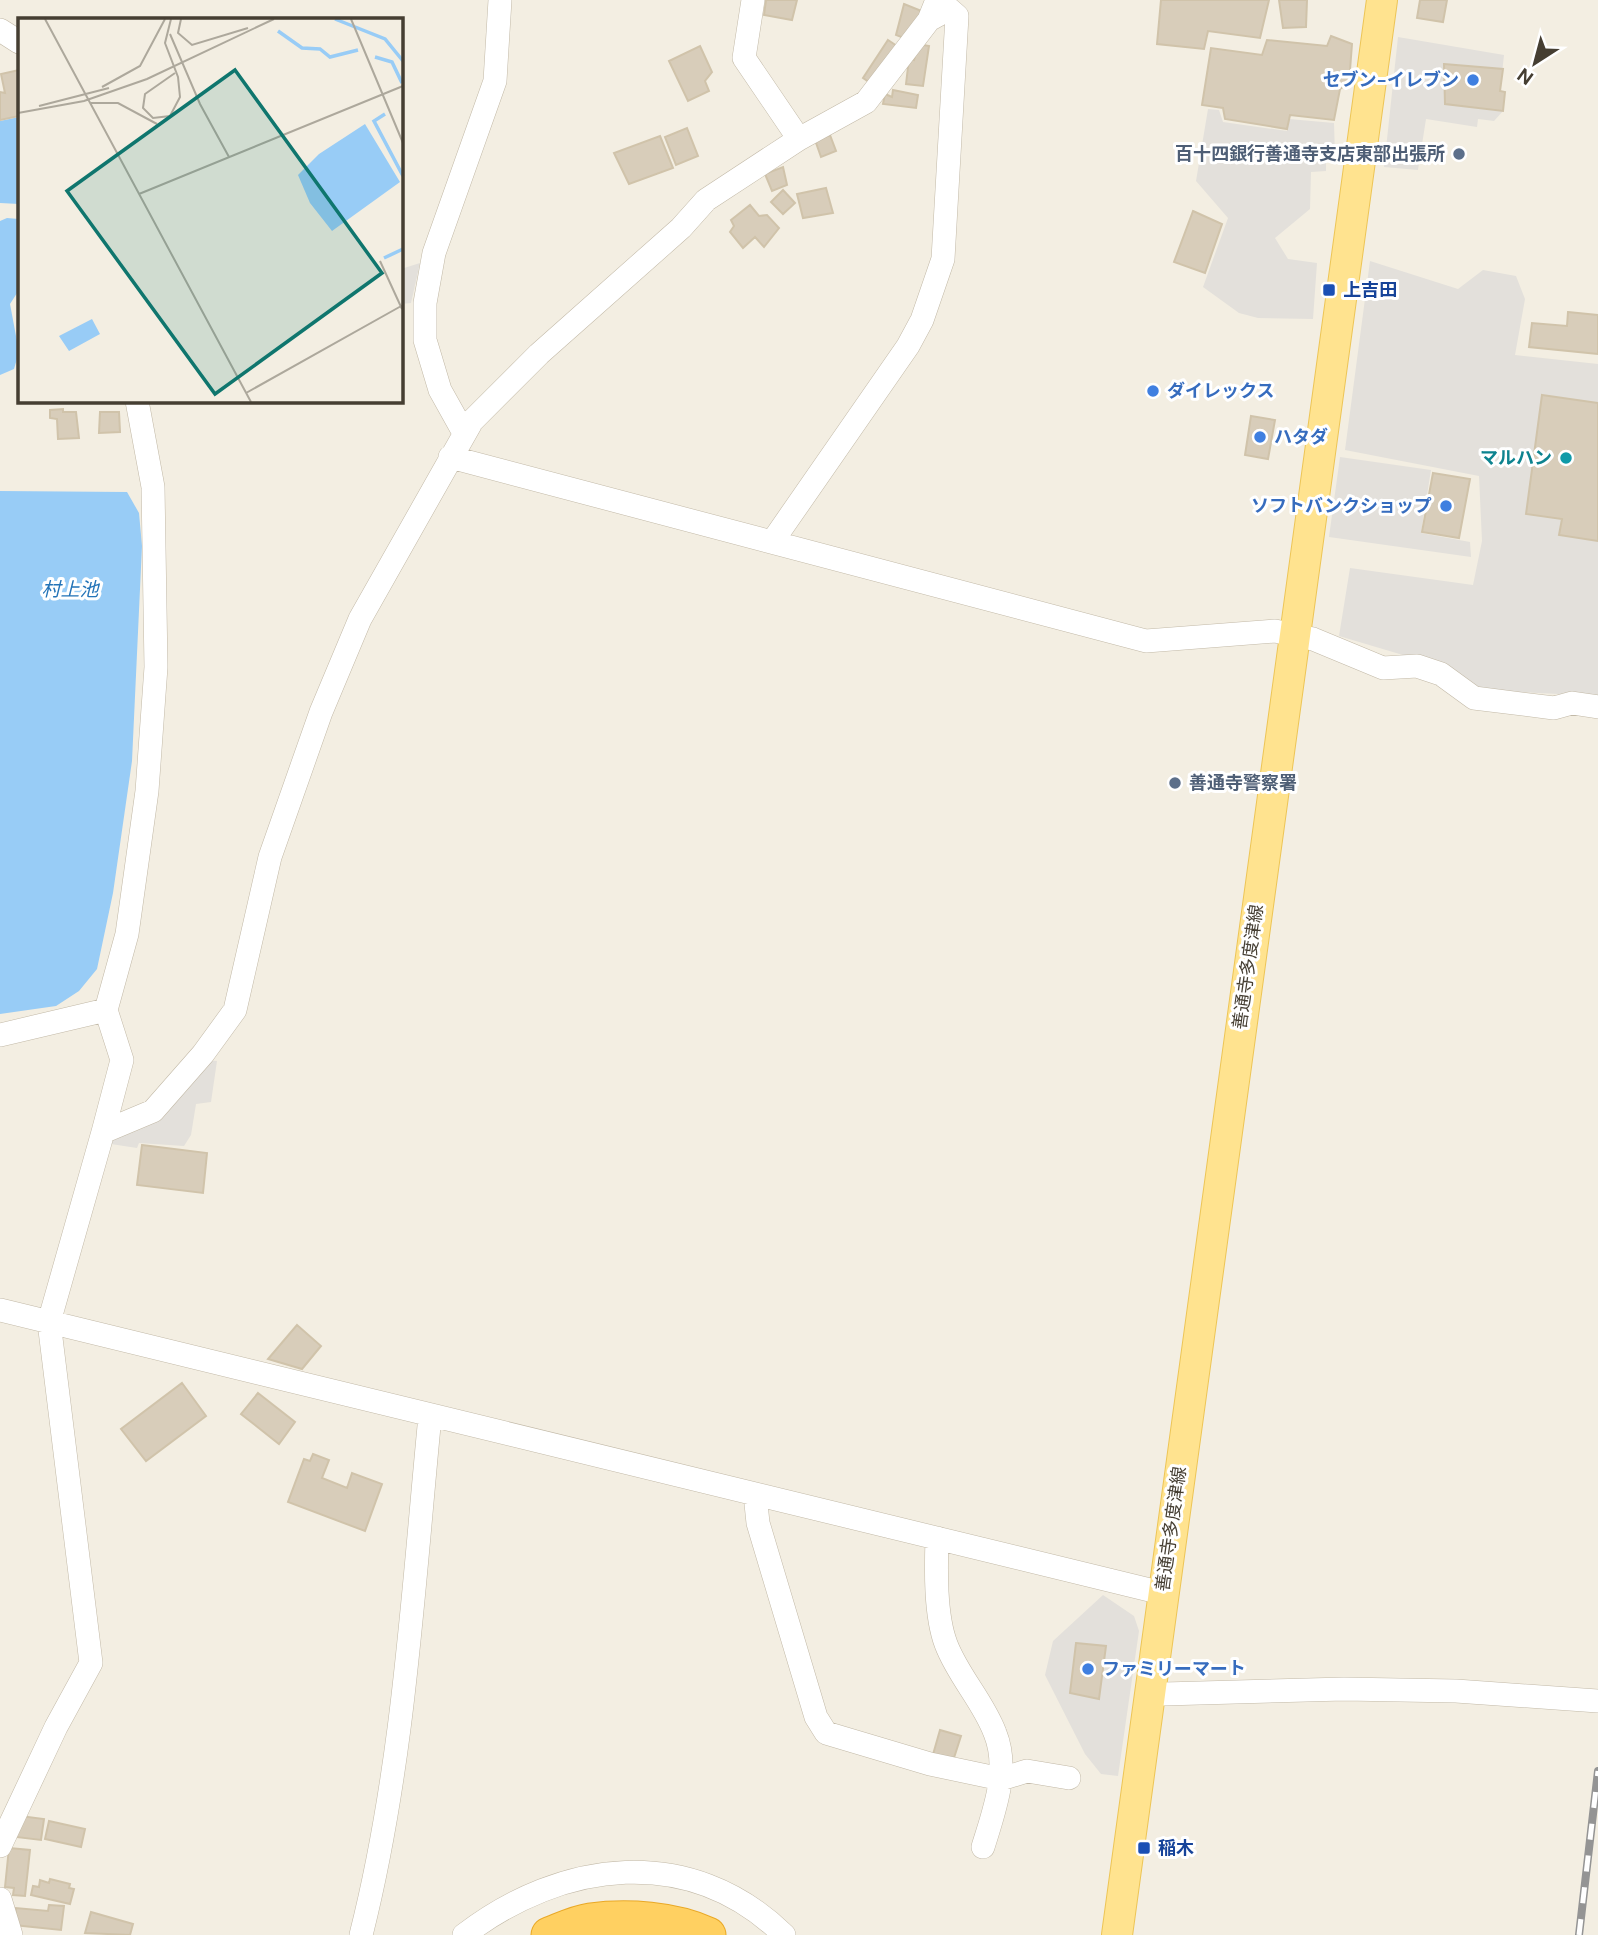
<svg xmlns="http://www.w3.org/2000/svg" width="1598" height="1935" font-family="'DM Sans','Noto Sans JP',sans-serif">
<rect width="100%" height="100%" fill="#f3eee2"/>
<path fill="#e3e0db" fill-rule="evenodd" d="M1398 37 1504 55 1500 91 1505 92 1503 111 1494 121 1478 119 1477 127 1426 119 1418 170 1384 167Z
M1208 109 1219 110 1223 122 1287 131 1289 119 1334 123 1335 155 1326 159V171L1311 172 1310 209 1275 238 1288 259 1317 263 1313 319 1258 318 1239 313 1203 287 1228 218 1196 181Z
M1370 261 1458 289 1483 270 1516 276 1525 299 1515 355 1598 364V696L1478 690 1413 658 1339 636 1350 568 1473 585 1482 541 1479 476 1345 450Z
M420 263 411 303 401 304V269Z
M1340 457 1431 470 1421 533 1470 542 1471 557 1329 537Z
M202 1060 217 1061 211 1102 196 1104 191 1135 184 1146 139 1143 137 1148 111 1144 115 1130Z
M1103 1595 1134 1616 1139 1631 1118 1776 1101 1774 1085 1754 1045 1675 1053 1641ZM1076 1643 1106 1646 1099 1699 1070 1692Z"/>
<path fill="#98ccf6" d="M19 117V204L0 203V121Z
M7 218 19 219V290L10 304 19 352 14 369 0 375V221Z
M0 491 127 492 139 513 142 546 132 761 113 893 97 969 79 991 56 1006 0 1014Z"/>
<path fill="#d8cdba" stroke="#d0c3aa" stroke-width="2" d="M766 0H797L792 20 764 15Z
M1161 0H1269L1260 38 1208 31 1204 49 1157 44Z
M1279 0H1307L1306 27 1283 28Z
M1420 0H1447L1443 22 1417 18Z
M904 4 924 12 909 40 896 35Z
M1331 36 1352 44 1349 83 1340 89 1334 120 1290 115 1287 129 1225 119 1223 108 1202 105 1211 48 1262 55 1267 40 1327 46Z
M888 40 900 48 875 86 863 78Z
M918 44 929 46 923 86 906 84 909 59 914 60Z
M700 46 712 72 705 81 709 91 688 101 669 61Z
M1444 64 1503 69 1500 91 1505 92 1503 111 1445 104Z
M19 70V116L0 120V92L5 93 1 74Z
M893 90 918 95 916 108 883 104 885 94 892 97Z
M687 128 698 156 676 165 665 137Z
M830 135 836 151 821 157 815 140Z
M660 136 673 168 629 184 614 153Z
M783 167 787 185 772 191 765 174Z
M826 188 833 213 803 218 797 194Z
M783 190 795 203 783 214 771 202Z
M750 205 759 216 767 215 779 228 764 247 755 237 743 248 730 232 734 226 731 220Z
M1193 211 1222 224 1205 273 1174 262Z
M1568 312 1598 315V354L1529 347 1532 323 1567 326Z
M1542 395 1598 403V541L1559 535 1562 519 1526 514Z
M63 409V412H76L79 438 58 439 57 419 50 418V410Z
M100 412H119L120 432 99 433Z
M1251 416 1275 420 1268 459 1245 455Z
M1433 473 1470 479 1459 538 1422 532Z
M142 1145 207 1153 203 1193 137 1185Z
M297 1325 321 1346 302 1369 268 1359Z
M182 1383 206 1416 146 1461 121 1429Z
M258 1393 295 1422 279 1444 241 1414Z
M313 1454 329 1460 322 1478 347 1488 352 1473 382 1484 365 1531 288 1502 304 1459 310 1461Z
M1076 1643 1106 1646 1099 1699 1070 1693Z
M940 1730 961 1736 952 1764 932 1758Z
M20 1816 44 1819 41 1840 16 1837Z
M49 1821 85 1829 81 1847 45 1839Z
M9 1848 30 1850 25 1896 13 1895 14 1888 5 1887Z
M50 1879 70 1884 69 1888 74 1889 70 1904 31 1895 33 1886 39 1887 40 1880 49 1883Z
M49 1905 64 1906 61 1930 14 1925 16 1908 48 1911Z
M91 1912 133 1924 130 1935 85 1933Z"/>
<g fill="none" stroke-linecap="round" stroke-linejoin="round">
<g stroke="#c2b9a7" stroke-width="24">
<path id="minor" d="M753 0 744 58 799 139
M0 30 19 42
M464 433 440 390 425 340V303L434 253 495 81 500 0
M450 457 1146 641 1275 631 1313 639 1383 668 1417 666 1441 674 1474 698 1554 708 1572 703 1598 707
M772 542 908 346 922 320 943 259 957 16 949 9 929 20
M106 1010 127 934 147 791 156 667 153 487 137 401
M0 1035 106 1010 122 1060 103 1132
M0 1310 1162 1593
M755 1494 758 1523 816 1717 826 1733 930 1764 1001 1779 1027 1771 1069 1778
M937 1538C936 1569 935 1615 946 1644 958 1676 983 1701 995 1733 1010 1770 994 1811 983 1847
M1151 1691 1164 1694 1344 1689 1456 1691 1598 1701
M0 1846 56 1727 91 1663 49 1322 103 1132 153 1111 203 1054 235 1010 270 857 321 712 360 619 472 421 539 354 681 228 706 200 799 139 866 102 929 20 937 0
M0 1899 11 1935
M361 1935C404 1765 413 1589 430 1416
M464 1935C562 1860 690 1843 784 1935"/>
</g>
<g stroke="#edc556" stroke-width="32">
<path id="major" d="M1117 1935 1382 0"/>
</g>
<g stroke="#e9a826" stroke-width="37">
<path id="highway" d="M549 1935C562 1930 576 1923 590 1921 627 1916 674 1919 708 1935"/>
</g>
<use href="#minor" stroke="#fff" stroke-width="23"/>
<use href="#major" stroke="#ffe38f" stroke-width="30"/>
<use href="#highway" stroke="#ffd061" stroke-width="35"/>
<g stroke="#949494" stroke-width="8">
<path id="rail" d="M1579 1935 1598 1771"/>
</g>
<use href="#rail" stroke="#fff" stroke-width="5" stroke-dasharray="16" stroke-linecap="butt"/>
</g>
<g fill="#3f7fe0" stroke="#fff" stroke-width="2.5">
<circle cx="1473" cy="80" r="7"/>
<circle cx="1153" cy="391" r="7"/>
<circle cx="1260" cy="437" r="7"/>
<circle cx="1446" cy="506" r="7"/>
<circle cx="1088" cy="1669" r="7"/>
</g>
<g fill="#5c6f8a" stroke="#fff" stroke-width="2.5">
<circle cx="1459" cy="154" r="7"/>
<circle cx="1175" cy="783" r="7"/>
</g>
<g fill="#1a4fb4" stroke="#fff" stroke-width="2.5">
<rect x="1322" y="283" width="14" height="14" rx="3.5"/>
<rect x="1137" y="1841" width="14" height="14" rx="3.5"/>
</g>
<circle fill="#0f9aa8" stroke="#fff" stroke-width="2.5" cx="1566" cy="458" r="7"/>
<g text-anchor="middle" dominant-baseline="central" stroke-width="6" stroke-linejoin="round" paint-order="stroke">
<g font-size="18" font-weight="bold" fill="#366cbe" stroke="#fff" text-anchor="start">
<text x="1459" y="80" text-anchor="end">セブン-イレブン</text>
<text x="1167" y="391">ダイレックス</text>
<text x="1274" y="437">ハタダ</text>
<text x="1432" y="506" text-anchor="end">ソフトバンクショップ</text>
<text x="1102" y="1669">ファミリーマート</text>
</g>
<g font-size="18" font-weight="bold" fill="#4e5e75" stroke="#fff" text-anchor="end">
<text x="1445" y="154">百十四銀行善通寺支店東部出張所</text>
<text x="1189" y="783" text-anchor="start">善通寺警察署</text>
</g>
<g font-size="18" font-weight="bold" fill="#164399" stroke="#fff" text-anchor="start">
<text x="1343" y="290">上吉田</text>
<text x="1158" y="1848">稲木</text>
</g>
<g font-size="18" font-weight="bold" fill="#0d838f" stroke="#fff" text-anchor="end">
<text x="1552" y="458">マルハン</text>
</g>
<g font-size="18" fill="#453e32" stroke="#fff">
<text transform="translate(1248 967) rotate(-82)">善通寺多度津線</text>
<text transform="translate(1171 1529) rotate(-82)">善通寺多度津線</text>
</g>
<g font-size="19" font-style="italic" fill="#2474b8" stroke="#fff">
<text x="70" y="589">村上池</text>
</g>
</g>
<g transform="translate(18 18)">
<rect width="385" height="385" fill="#f3eee2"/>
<path d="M347 106 382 164 314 213 292 185 280 157 301 136ZM74 301 82 316 51 333 41 318Z" fill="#98ccf6"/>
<path fill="none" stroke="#98ccf6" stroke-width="3.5" d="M317 1 367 21 385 43M260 13 284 30 302 31 312 39 340 32M357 39 374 44 384 65M367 96 356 103 385 158M366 240 385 231"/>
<path fill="none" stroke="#ada89c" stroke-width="2" d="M27 1 233 384M153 1 147 25 160 59 162 79 152 98 135 100 125 90 127 76 157 55M163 1 160 15 174 27 230 10M333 1 385 125M152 16 182 86 211 139M84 69 122 48 147 1M73 85H100L139 106M21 88 91 70M0 95 66 83 129 61 256 1M121 176 385 68M362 243 384 291M228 375 385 287"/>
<path fill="#0f766e" fill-opacity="0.15" stroke="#0f766e" stroke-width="3.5" d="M217 52 364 255 197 376 49 173Z"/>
<rect width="385" height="385" fill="none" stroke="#453e32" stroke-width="3.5"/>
</g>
<g transform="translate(1535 63) rotate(216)" stroke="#ffffff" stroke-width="5" paint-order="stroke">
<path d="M0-5L12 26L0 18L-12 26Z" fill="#453e32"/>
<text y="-10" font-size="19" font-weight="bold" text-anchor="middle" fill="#453e32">N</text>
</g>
</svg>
